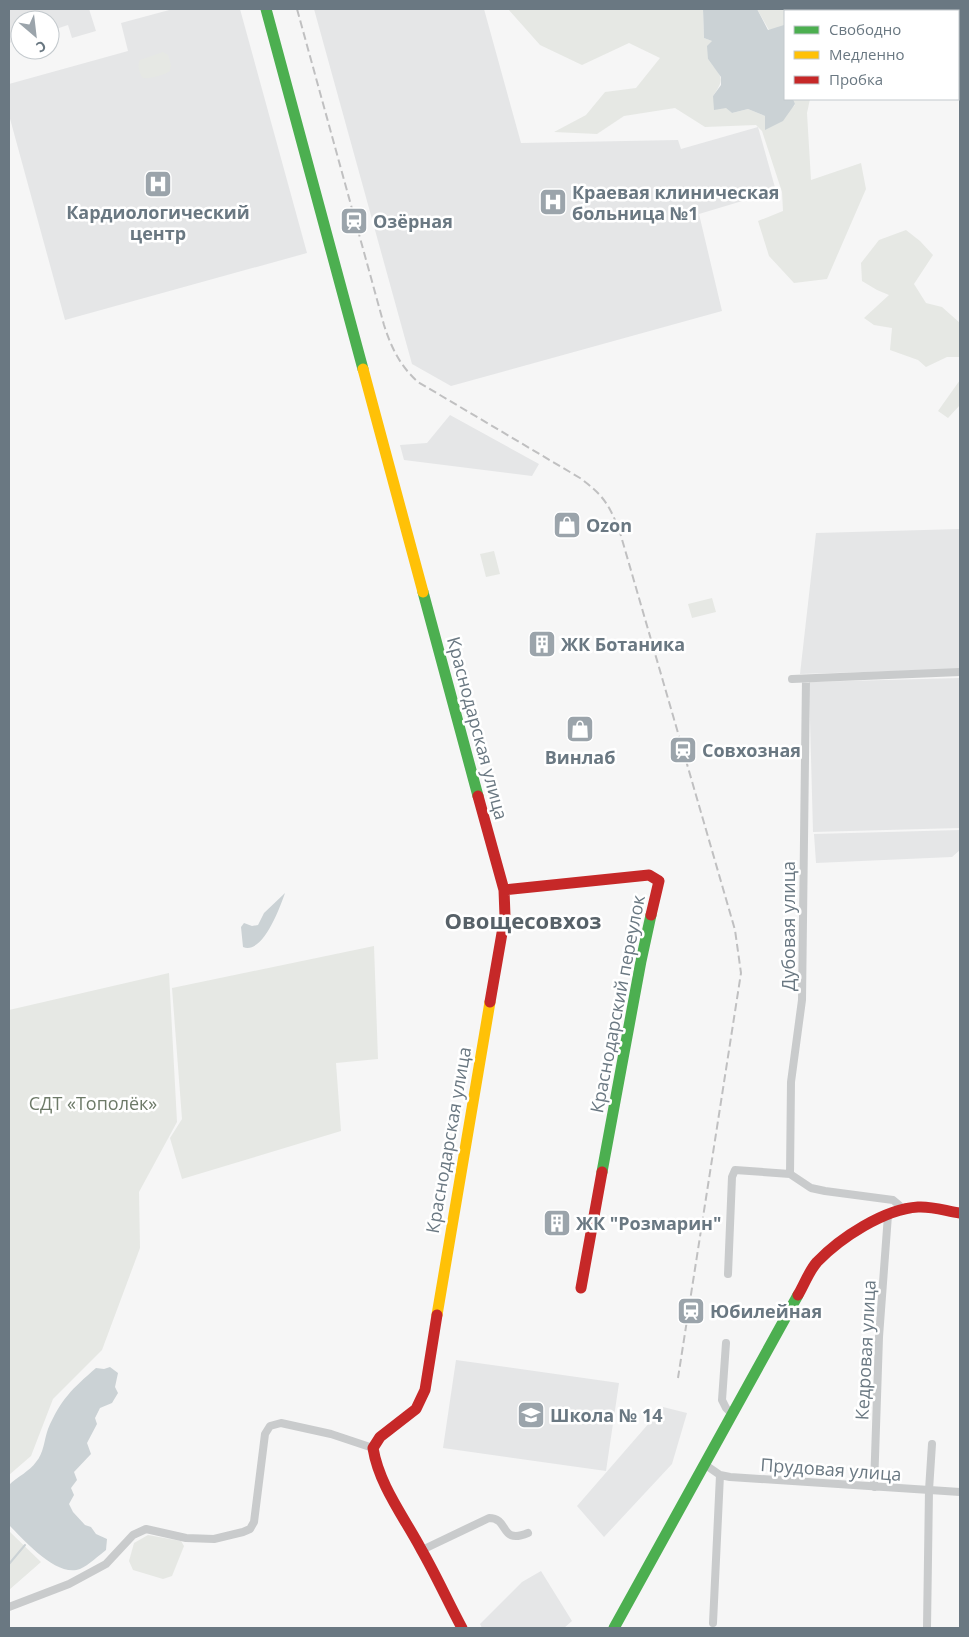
<svg xmlns="http://www.w3.org/2000/svg" width="969" height="1637" font-family="'Open Sans',sans-serif">
<rect width="100%" height="100%" fill="#f6f6f6"/>
<path fill="#e5e6e7" d="M9 9H89L96 31 72 38 68 25 50 31V20H20V40L9 43Z
M173 9H240L307 253 65 320 9 115V84L128 51 121 23Z
M314 9H484L521 143 678 140 681 149 758 127 776 191 699 214 722 311 451 386 412 364Z
M450 415 539 464 532 476 404 460 400 445 427 443Z
M960 529V669L800 674 816 533Z
M960 678V828L813 832 809 682Z
M960 830V850L952 857 816 863 814 834Z
M456 1360 619 1383 606 1471 443 1448Z
M663 1407 687 1413 672 1464 604 1537 577 1506Z
M541 1571 572 1621 564 1628H482L480 1624 522 1582Z"/>
<path fill="#e6e8e4" d="M508 9H703L704 38 712 41 708 59C720 76 727 76 713 96L732 113 748 109 765 116 766 129 795 105 793 99H810L807 113 811 180 861 163 866 189 827 279 794 283 769 256 758 221 783 211 782 192 762 131 756 125 705 127 675 108 624 116 597 134 554 132 586 115 605 92 636 88 660 58 629 43 582 65 540 45Z
M757 9H816L817 11H785V26L769 30Z
M163 52 168 55 171 65 170 71C164 75 151 79 143 78 139 73 137 65 140 60Z
M906 230 920 241 933 255 914 284 926 303 942 307 960 323V357H947L926 367 918 360 890 350 892 328 874 325 864 318 889 295 877 290 862 281 861 263 879 240Z
M960 380V405L948 418 938 411Z
M494 551 500 574 486 577 480 554Z
M712 598 716 612 692 618 688 604Z
M374 946 378 1059 336 1063 341 1131 182 1179 170 1138 182 1119 172 988Z
M169 973 177 1122 139 1192 140 1248 102 1350 53 1399 31 1456 9 1475V1010Z
M9 1531 41 1562 9 1590Z
M148 1535 181 1541 184 1546 172 1576 163 1579 133 1570 129 1561 134 1543Z"/>
<path fill="#cbd2d5" d="M703 9H757L768 30 784 25 785 26V99H793L795 104 783 121 765 130V116L748 109 732 113 726 108 714 110 713 96 721 85V77L708 59 707 46 712 41 704 38Z
M285 893C280 907 263 955 243 947L241 927 244 923 252 926 258 925 264 913Z
M110 1367 118 1373 115 1387 118 1393 112 1403 100 1408 95 1418 97 1424 87 1443 91 1454 74 1472 77 1480 71 1488 74 1495 69 1504 73 1512 85 1525 91 1527 96 1534 107 1539 106 1550C98 1556 89 1565 80 1569 57 1578 24 1540 9 1525V1485C17 1477 30 1471 36 1462 44 1453 44 1440 48 1429 61 1399 72 1389 96 1368L104 1369Z"/>
<g fill="none" stroke-linecap="round" stroke-linejoin="round">
<path stroke="#cbd2d5" stroke-width="2" d="M9 1564 25 1545"/>
<path stroke="#c9cbcc" stroke-width="8" d="M792 679 960 672
M790 1174 791 1082 802 1000 806 679
M728 1274 732 1177 735 1170 790 1174 811 1188 825 1191 893 1200 899 1205 901 1211
M726 1343 722 1400 726 1408 732 1414
M704 1464 720 1475 730 1477 960 1492
M874 1487 879 1337 888 1215
M422 1550 489 1518C510 1518 499 1545 528 1533
M9 1607 69 1584 106 1564 133 1535 146 1529 186 1538 214 1539 243 1532 250 1529 254 1522 265 1434 270 1426 281 1423 331 1434 373 1448
M713 1623 720 1475
M927 1628 929 1490 932 1444"/>
<path stroke="#4caf50" stroke-width="11" d="M266 9 363 369
M423 592 478 796
M602 1172 641 961 651 915
M614 1628 798 1295"/>
<path stroke="#ffc107" stroke-width="11" d="M363 369 423 592
M437 1315 490 1002"/>
<path stroke="#c62828" stroke-width="11" d="M478 796 504 890 505 916 490 1002
M504 890 649 875 659 881 651 915
M581 1288 602 1172
M798 1295C804 1285 809 1271 817 1262 840 1238 884 1209 918 1207 932 1206 946 1211 960 1213
M437 1315 425 1390 416 1409 380 1437 373 1448C379 1485 404 1517 421 1549 436 1575 448 1602 462 1628"/>
<path stroke="#c0c0c1" stroke-width="2" stroke-dasharray="8 4" stroke-linecap="butt" d="M297 9 384 325C391 347 400 366 418 382L580 478C603 495 608 503 619 529L735 930 741 973 678 1378"/>
</g>
<defs>
<g id="hospital-square" transform="scale(1.4375)"><rect x="-9" y="-9" width="18" height="18" rx="4" fill="#9ba4ab" stroke="#fff"/><path d="M-5-5h3v3.5h4V-5h3V5h-3V1.5h-4V5h-3Z" fill="#fff"/></g>
<g id="station-square" transform="scale(1.4375)"><rect x="-9" y="-9" width="18" height="18" rx="4" fill="#9ba4ab" stroke="#fff"/><path d="M-3-6H3Q5-6 5-4V2Q5 4 3 4L4.5 6H3L1.5 4h-3L-3 6H-4.5L-3 4Q-5 4-5 2V-4Q-5-6-3-6ZM-3.5-4v3h7v-3ZM-3.5 1v1.5H-2V1ZM2 1v1.5H3.5V1Z" fill="#fff"/></g>
<g id="shop-square" transform="scale(1.4375)"><rect x="-9" y="-9" width="18" height="18" rx="4" fill="#9ba4ab" stroke="#fff"/><path d="M-5-2.5h2.3a2.7 3.5 0 0 1 5.4 0H5L5.5 6h-11ZM-1.5-2.5h3a1.5 2.3 0 0 0-3 0Z" fill="#fff"/></g>
<g id="building-square" transform="scale(1.4375)"><rect x="-9" y="-9" width="18" height="18" rx="4" fill="#9ba4ab" stroke="#fff"/><path d="M-4-6H4V6H1V3H-1V6H-4ZM-2.5-4.3h1.7v1.8h-1.7ZM.8-4.3h1.7v1.8H.8ZM-2.5-1h1.7V.8h-1.7ZM.8-1h1.7V.8H.8Z" fill="#fff"/></g>
<g id="school-square" transform="scale(1.4375)"><rect x="-9" y="-9" width="18" height="18" rx="4" fill="#9ba4ab" stroke="#fff"/><path d="M0-5L7-2L0 1L-7-2ZM-4 1L0 2.5L4 1V4Q0 6-4 4Z" fill="#fff"/></g>
</defs>
<g fill-rule="evenodd">
<use href="#hospital-square" x="158" y="184"/>
<use href="#hospital-square" x="553" y="202"/>
<use href="#station-square" x="354" y="221"/>
<use href="#shop-square" x="567" y="525"/>
<use href="#building-square" x="542" y="644"/>
<use href="#shop-square" x="580" y="729"/>
<use href="#station-square" x="683" y="750"/>
<use href="#building-square" x="557" y="1223"/>
<use href="#station-square" x="691" y="1311"/>
<use href="#school-square" x="531" y="1415"/>
</g>
<g text-anchor="middle" dominant-baseline="central" stroke-width="5" stroke-linejoin="round" paint-order="stroke">
<g font-size="18" font-weight="bold" fill="#6a7882" stroke="#fff" text-anchor="start">
<text x="572" y="192">Краевая клиническая<tspan x="572" dy="21">больница №1</tspan></text>
<text x="158" y="212" text-anchor="middle">Кардиологический<tspan x="158" dy="21">центр</tspan></text>
<text x="373" y="221">Озёрная</text>
<text x="586" y="525">Ozon</text>
<text x="561" y="644">ЖК Ботаника</text>
<text x="702" y="750">Совхозная</text>
<text x="580" y="757" text-anchor="middle">Винлаб</text>
<text x="576" y="1223">ЖК "Розмарин"</text>
<text x="710" y="1311">Юбилейная</text>
<text x="550" y="1415">Школа № 14</text>
</g>
<g font-size="18" fill="#6a7882" stroke="#fff">
<text transform="translate(478 728) rotate(75)">Краснодарская улица</text>
<text transform="translate(788 926) rotate(-90)">Дубовая улица</text>
<text transform="translate(617 1004) rotate(-79)">Краснодарский переулок</text>
<text transform="translate(448 1140) rotate(-80)">Краснодарская улица</text>
<text transform="translate(865 1350) rotate(-87)">Кедровая улица</text>
<text transform="translate(831 1469) rotate(4)">Прудовая улица</text>
</g>
<g font-size="18" fill="#6d7a68" stroke="#fff">
<text x="93" y="1103">СДТ «Тополёк»</text>
</g>
<g font-size="22" font-weight="bold" fill="#576168" stroke="#fff">
<text x="523" y="920">Овощесовхоз</text>
</g>
</g>
<rect width="969" height="1637" fill="none" stroke="#6a7882" stroke-width="20"/>
<rect x="784" y="10" width="175" height="90" fill="#ffffff" stroke="#c3c9cd"/>
<rect x="794" y="26" width="25" height="8" fill="#4caf50" stroke="#c3c9cd"/>
<text x="829" y="35" font-size="15" fill="#6a7882">Свободно</text>
<rect x="794" y="51" width="25" height="8" fill="#ffc107" stroke="#c3c9cd"/>
<text x="829" y="60" font-size="15" fill="#6a7882">Медленно</text>
<rect x="794" y="76" width="25" height="8" fill="#c62828" stroke="#c3c9cd"/>
<text x="829" y="85" font-size="15" fill="#6a7882">Пробка</text>
<g transform="translate(35 35) rotate(152)"><circle r="24" fill="#ffffff" stroke="#c3c9cd"/>
<path d="M0-4L9 19L0 12L-9 19Z" fill="#9ba4ab"/>
<text y="-8" font-size="14" font-weight="bold" text-anchor="middle" fill="#6a7882">С</text>
</g>
</svg>
